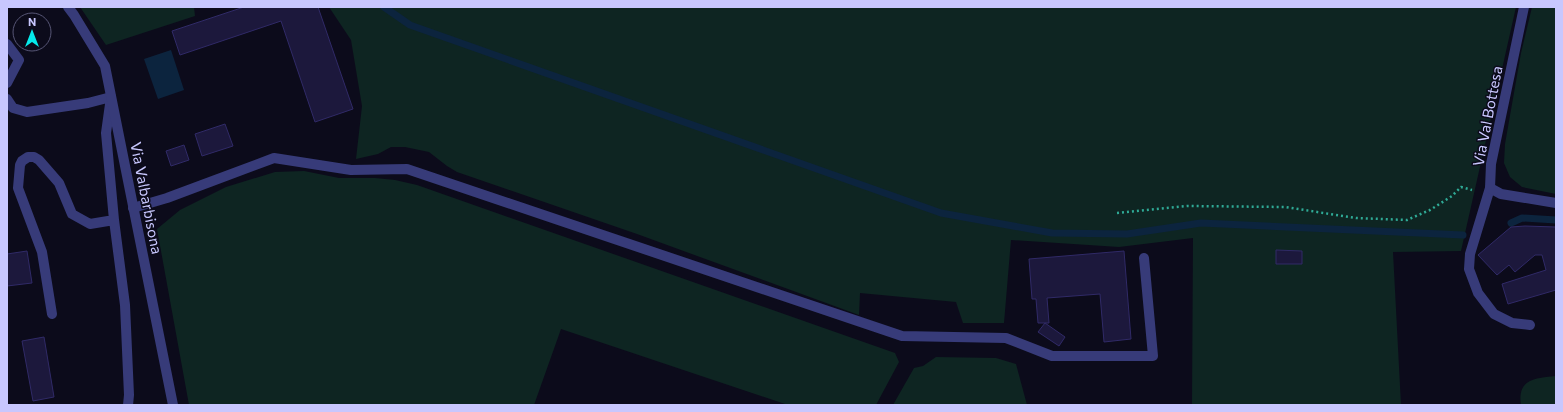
<svg xmlns="http://www.w3.org/2000/svg" width="1563" height="412" font-family="Commissioner,sans-serif">
<rect width="100%" height="100%" fill="#0c0b1b"/>
<path fill="#0e2522" d="M80 7H194L195 16 106 45Z
M329 7H1516L1461 251 1393 252 1401 405H1192L1193 238 1119 247 1011 240 1004 323H963L956 302 860 293 859 315 637 234 457 172 447 166 429 152 405 147H391L378 154 356 159 362 106 351 40Z
M1532 7H1556V194L1522 187 1510 177 1504 163 1505 144 1521 53Z
M304 171 339 178H375L395 180 417 185 895 353 899 362 876 405H788L561 329 534 405H189L157 229 180 210 226 187 275 172Z
M936 357 996 358 1016 364 1027 405H893L914 368 923 366Z
M1556 376V405H1521C1517 379 1535 378 1556 376Z"/>
<path fill="#0c243e" d="M171 50 184 90 158 99 144 59Z"/>
<g fill="none" stroke-linecap="round" stroke-linejoin="round">
<path stroke="#0c243e" stroke-width="7" d="M384 7 410 25 941 213 1052 233 1127 234 1201 223 1463 235
M1511 223 1522 218 1556 220"/>
</g>
<path fill="#1c183c" stroke="#302a67" d="M244 7H318L353 109 315 122 281 21 180 55 172 31Z
M225 124 233 146 202 156 195 134Z
M184 145 189 160 171 166 166 151Z
M1525 226 1556 227V290L1508 304 1502 284 1546 270 1542 255H1535L1515 272 1509 265 1497 275 1478 255 1511 227Z
M1276 250 1302 251V264H1276Z
M27 251 32 283 7 286V254Z
M1124 251 1131 339 1104 342 1100 294 1047 298 1049 323H1038L1036 299H1032L1029 259Z
M1045 323 1065 337 1059 346 1038 332Z
M44 337 54 397 33 401 22 341Z"/>
<g fill="none" stroke-linecap="round" stroke-linejoin="round">
<path stroke="#2faa96" stroke-width="2.5" stroke-dasharray="2 3" stroke-linecap="butt" d="M1117 213 1187 206 1285 207 1356 218 1407 220 1430 210 1452 196 1461 187 1472 190"/>
<path stroke="#373b79" stroke-width="10" d="M7 44 19 60 7 83
M7 99 13 108 27 112 88 103 111 97 106 133 114 220 90 224 72 214 59 183 39 160 34 157H28L22 161 20 165 18 188 42 252 52 314
M1490 188 1470 254 1469 269 1478 293 1494 314 1512 323 1530 325
M133 208 167 198 274 158 351 170 407 169 902 336 1006 338 1052 356H1153L1144 258
M114 220 125 305 129 395 128 405"/>
<path stroke="#373b79" stroke-width="10" d="M68 7 74 15 105 66 173 405
M1524 7 1491 164 1490 188 1501 194 1556 203"/>
</g>
<g text-anchor="middle" dominant-baseline="central" stroke-width="3" stroke-linejoin="round" paint-order="stroke">
<g font-size="15" fill="#c8c7fe" stroke="#0c0b1b">
<text transform="translate(1487 116) rotate(-79)">Via Val Bottesa</text>
<text transform="translate(147 198) rotate(79)">Via Valbarbisona</text>
</g>
</g>
<rect width="1563" height="412" fill="none" stroke="#c8c7fe" stroke-width="16"/>
<g transform="translate(32 32)"><circle r="19" fill="#0c0b1b" stroke="#575676"/>
<path d="M0-3L7 15L0 10L-7 15Z" fill="#05eaeb"/>
<text y="-6" font-size="11" font-weight="bold" text-anchor="middle" fill="#c8c7fe">N</text>
</g>
</svg>
